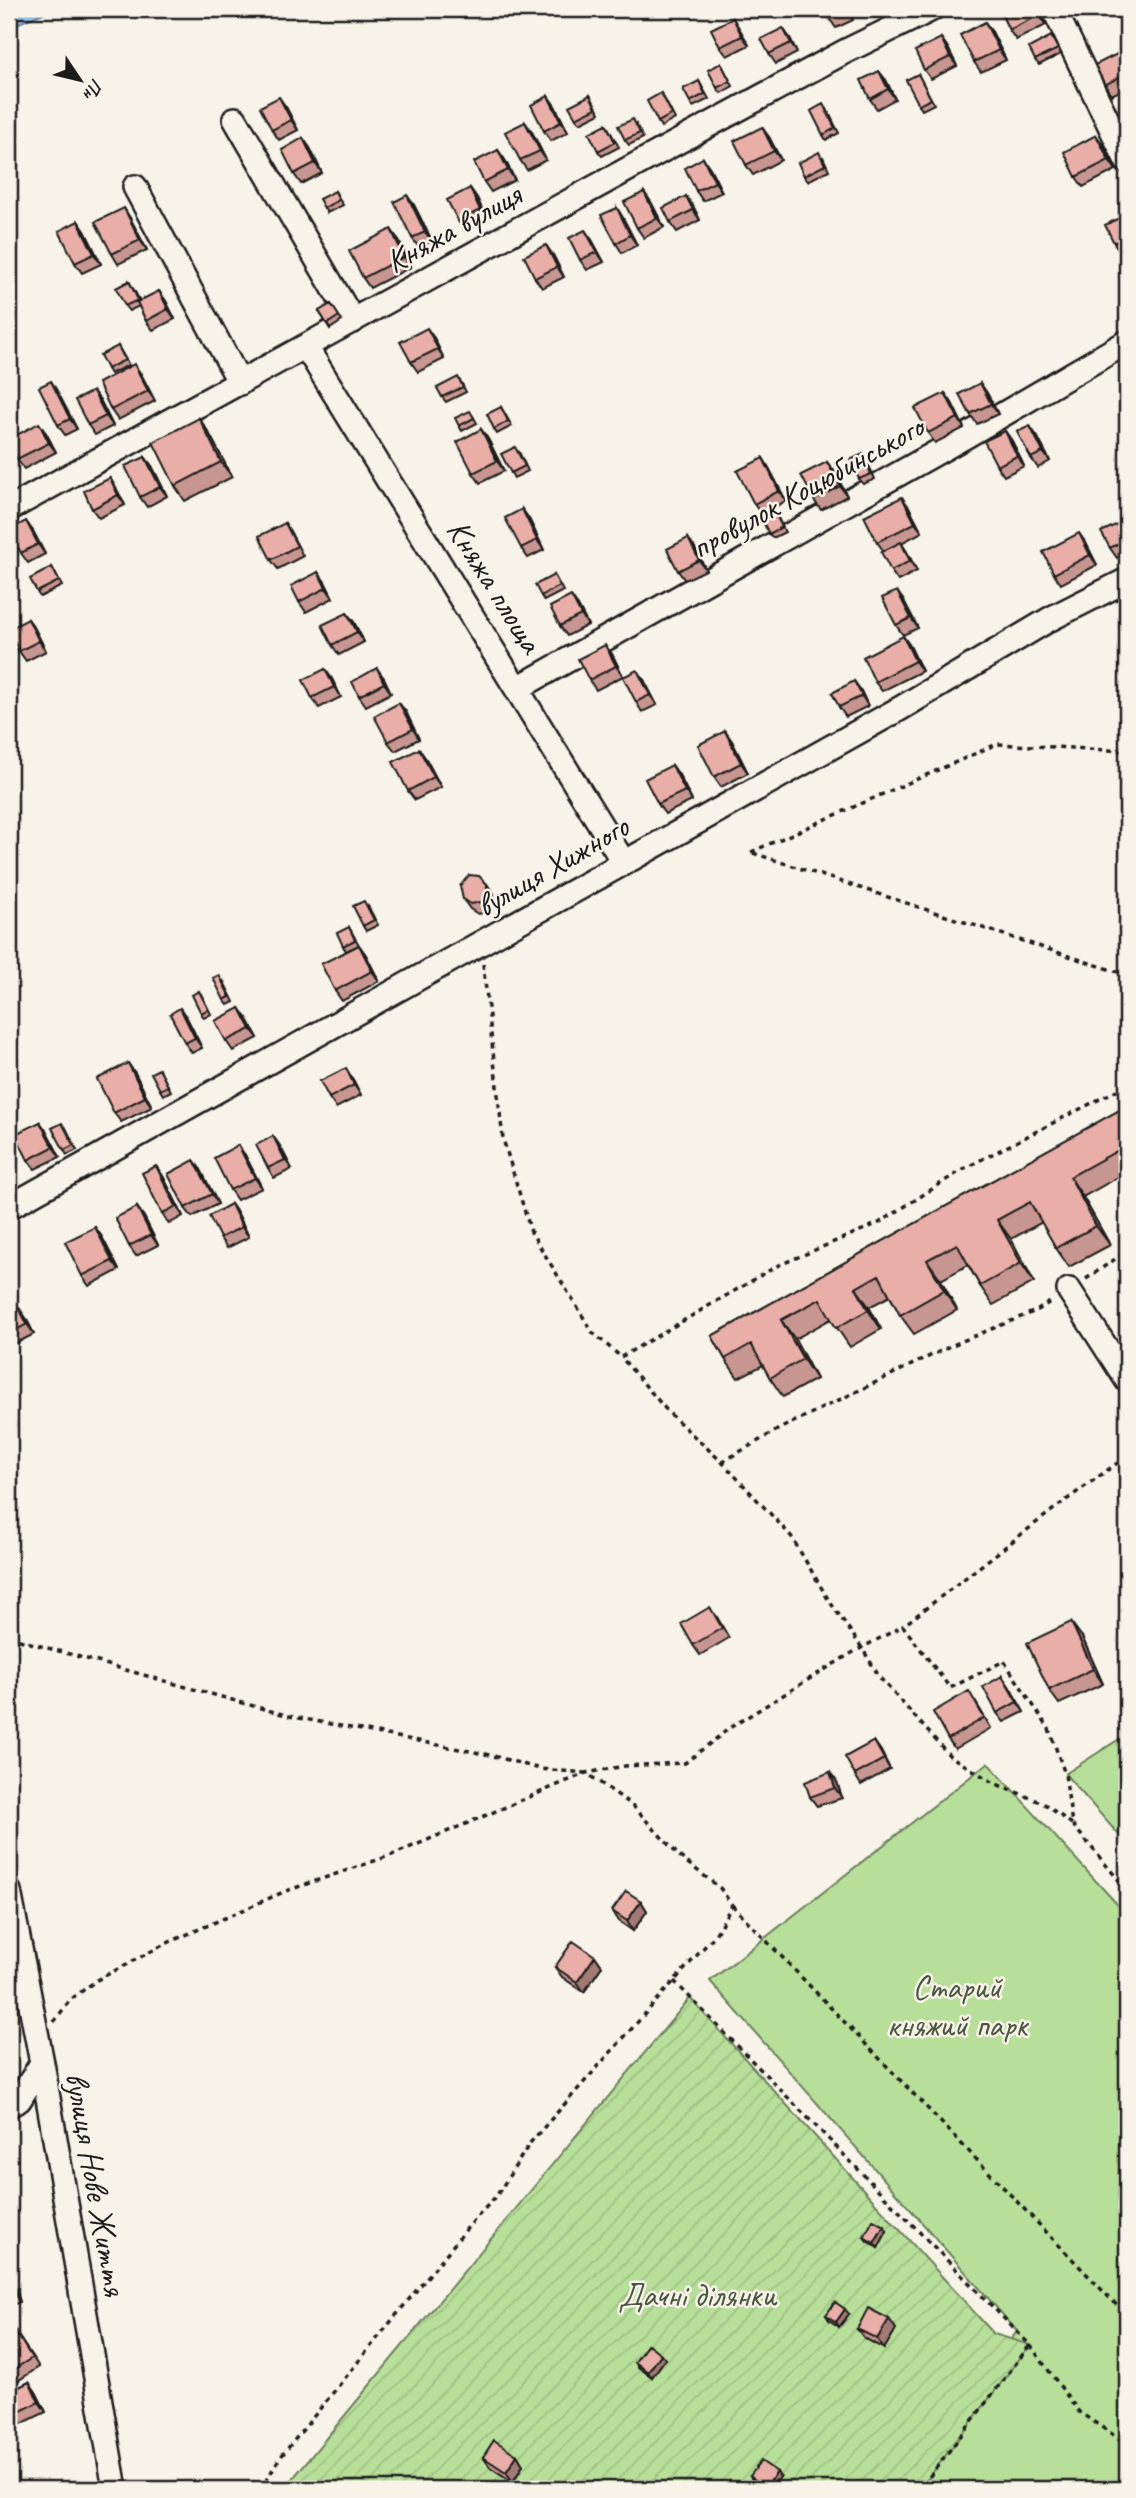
<svg xmlns="http://www.w3.org/2000/svg" width="1136" height="2498" font-family="Caveat,sans-serif">
<defs>
<pattern id="garden-furrows" width="10" height="10" patternUnits="userSpaceOnUse" patternTransform="scale(1.75)"><rect width="10" height="10" fill="#b8df9a"/><path d="M-1 1l2-2M0 10L10 0M9 11l2-2" fill="none" stroke="#9ebf84"/></pattern>
<pattern id="water-rules" width="6" height="5" patternUnits="userSpaceOnUse" patternTransform="scale(1.75)"><rect width="6" height="5" fill="#9bcbf7"/><path d="M0 2.5h6" fill="none" stroke="#85aed3"/></pattern>
</defs>
<rect width="100%" height="100%" fill="#f7f3e8"/>
<filter id="ink" filterUnits="userSpaceOnUse"><feTurbulence type="fractalNoise" baseFrequency=".0143" numOctaves="2"/><feDisplacementMap in="SourceGraphic" scale="14" xChannelSelector="R" yChannelSelector="G"/><feConvolveMatrix kernelMatrix="1 2 1 2 8 2 1 2 1" color-interpolation-filters="sRGB"/></filter>
<g filter="url(#ink)">
<path fill="#b8df9a" stroke="#6a7e5b" stroke-width="2" d="M1127 1734V1844L1065 1774Z
M988 1763 1127 1915V2489H907L1017 2331 710 1981Z"/>
<path fill="url(#garden-furrows)" stroke="#6a7e5b" stroke-width="2" d="M690 1998 994 2334 1030 2345 920 2489H284Z"/>
<path fill="url(#water-rules)" stroke="#68859f" stroke-width="2" d="M9 9H53L9 27Z"/>
<g fill="none" stroke-linecap="round" stroke-linejoin="round">
<g stroke="#1c1c1c" stroke-width="28">
<path id="minor" d="M1054 9 1127 161
M235 119 353 321
M135 187 240 383
M306 347 624 863
M9 509 672 145 846 51 932 9
M518 688 966 436 1127 342
M9 1207 901 708 1050 619 1127 580
M1069 1290 1127 1380
M9 1891 42 2063 115 2489
M9 2105 19 2100 42 2063"/>
</g>
<path stroke="#1c1c1c" stroke-width="3.5" stroke-dasharray="5 5" stroke-linecap="butt" d="M751 852 997 744 1127 751
M753 853 1127 975
M483 964 503 1139 531 1232 593 1333 621 1357
M1086 1279 1127 1251
M1127 1456 1058 1506 903 1626 950 1688 1004 1661 1049 1729 1065 1774 1072 1824 1127 1890
M722 1462 779 1429 955 1344 1038 1310 1053 1300
M9 1637 289 1716 490 1755 540 1769 586 1773 632 1805 680 1857 720 1888 732 1905 715 1935 530 2143 497 2195 468 2227 279 2459 261 2489
M1072 1824 1043 1803 994 1783 950 1756 880 1678 862 1648 828 1599 791 1536 722 1462 669 1413 621 1357 777 1266 879 1223 965 1168 1127 1085
M732 1905 1127 2316
M674 1981 1030 2345 920 2489
M54 2022 70 2000 97 1980 165 1944 286 1891 392 1855 586 1773 625 1766 685 1763 731 1727 850 1654 903 1626
M1030 2345 1079 2412 1127 2444"/>
<use href="#minor" stroke="#f7f3e8" stroke-width="23"/>
</g>
<path fill="#c89690" stroke="#1c1c1c" stroke-width="2" d="M847 9 853 20 836 28 829 18Z
M999 9H1037L1046 25 1016 40 1009 30Z
M739 28 749 45 727 56 720 47Z
M992 32 1006 60 981 72 974 62Z
M790 38 797 53 776 64 769 54Z
M941 38 948 48 957 66 931 79 924 70Z
M1055 41 1061 54 1039 65 1035 60Z
M1127 61V87L1112 95 1105 85Z
M721 63 733 86 721 93 717 88Z
M918 74 934 104 922 110 919 105Z
M886 80 895 99 877 109 870 99Z
M699 81 709 99 693 107 690 102Z
M590 95 600 113 580 123 576 118Z
M548 96 555 106 568 132 551 141 544 131Z
M664 98 675 119 661 127 658 122Z
M286 107 298 130 279 140 272 130Z
M827 109 839 133 826 140 823 135Z
M525 122 532 132 546 160 527 170 520 160Z
M606 124 619 147 602 156 598 151Z
M636 124 643 138 629 145 625 140Z
M1096 135 1103 145 1116 170 1083 187 1076 177Z
M769 137 781 160 753 175 746 165Z
M303 138 310 148 322 173 301 184 294 174Z
M498 150 505 160 515 180 491 192 484 182Z
M823 157 829 170 808 181 804 176Z
M703 158 710 168 722 192 703 201 696 191Z
M470 188 477 198 487 220 465 231 458 221Z
M335 191 343 205 327 213 324 208Z
M644 192 651 202 664 227 644 238 637 228Z
M686 196 693 206 700 220 677 232 670 222Z
M414 205 432 241 419 248 412 238Z
M617 208 623 218 637 245 622 253 616 243Z
M1127 214V250L1121 253 1114 243Z
M130 218 147 250 118 264 112 254Z
M78 221 85 231 101 264 82 273 75 263Z
M398 239 411 267 370 288 363 278Z
M592 240 604 262 587 270 580 260Z
M553 255 564 277 542 288 535 278Z
M129 281 140 301 159 291 166 301 175 319 153 330 146 321 139 306 129 311 125 306Z
M331 304 342 321 330 329 319 311Z
M434 338 444 359 418 372 411 362Z
M118 346 129 365 110 374 107 369Z
M141 374 155 401 118 420 111 410Z
M51 381 57 391 77 429 65 435 58 425Z
M461 382 466 392 446 402 442 397Z
M980 383 987 393 998 414 977 424 970 414Z
M945 393 952 403 964 428 935 443 928 433Z
M100 400 113 426 95 435 88 425Z
M501 407 512 426 497 434 494 429Z
M473 416 477 423 462 431 459 426Z
M199 418 209 433 232 477 185 501 175 486Z
M481 429 488 439 504 471 480 483 473 473Z
M1005 431 1012 441 1024 466 1004 476 997 466Z
M46 433 56 452 24 469 17 459Z
M1037 436 1050 461 1038 468 1031 458Z
M519 452 528 471 514 478 511 473Z
M145 457 152 466 167 496 147 507 140 497Z
M763 458 769 468 786 501 761 514 754 504Z
M866 459 875 479 863 484 859 479Z
M827 462 834 471 847 496 821 510 814 500Z
M110 478 116 488 125 505 99 518 92 509Z
M909 507 922 532 901 543 907 552 917 571 898 581 891 571 883 550 877 542Z
M522 509 529 519 544 550 528 558 521 548Z
M776 514 785 532 773 538 769 534Z
M285 523 291 533 303 556 278 569 271 560Z
M1127 526V553L1117 558 1110 548Z
M33 531 45 554 28 563 21 553Z
M688 538 695 548 706 570 685 580 678 571Z
M1086 543 1097 565 1061 584 1054 574Z
M52 567 62 586 40 597 37 592Z
M9 571 13 580 9 583Z
M318 572 325 582 333 598 306 612 299 602Z
M554 575 563 591 544 601 541 596Z
M904 601 918 628 903 635 896 625Z
M578 606 588 625 567 636 560 626Z
M347 613 354 622 364 642 339 655 332 645Z
M28 619 35 629 46 651 26 661 19 651Z
M903 636 910 646 922 671 882 691 875 682Z
M612 654 623 676 596 690 589 680Z
M325 669 332 679 341 697 319 708 312 698Z
M384 678 391 693 366 706 359 696Z
M644 680 657 705 642 712 636 702Z
M854 681 861 691 868 706 846 717 839 707Z
M399 703 406 712 419 739 395 751 388 742Z
M725 731 732 741 748 773 721 787 714 777Z
M419 749 426 759 441 787 415 800 408 791Z
M672 765 679 775 692 801 665 814 658 804Z
M487 884 494 894V905L488 912 478 914 470 909 463 899Z
M368 906 378 925 366 931 363 926Z
M349 927 359 945 346 951 343 946Z
M359 945 366 955 379 981 342 1001 335 991Z
M223 980 234 1002 228 1005 224 1000Z
M202 996 211 1014 204 1018 201 1013Z
M240 1008 247 1018 258 1038 233 1051 226 1041Z
M187 1018 202 1048 192 1053 185 1043Z
M159 1069 171 1091 163 1095 160 1090Z
M135 1073 152 1107 121 1122 114 1113Z
M352 1078 361 1095 336 1108 329 1098Z
M1127 1106V1172L1083 1197 1110 1245 1069 1267 1056 1248 1042 1222 1011 1239 1034 1282 993 1305 980 1286 968 1265 941 1280 957 1310 914 1334 900 1315 890 1296 869 1307 881 1329 850 1347 831 1319 795 1339 816 1379 783 1397 770 1378 763 1365 738 1378 725 1359 712 1336Z
M40 1122 47 1132 60 1157 35 1169 28 1160Z
M66 1128 77 1150 67 1155 64 1150Z
M273 1136 280 1146 292 1169 274 1178 268 1168Z
M245 1155 262 1188 237 1200 230 1190Z
M156 1166 163 1176 183 1216 169 1224 162 1214Z
M201 1170 218 1204 192 1217 185 1208Z
M231 1204 238 1214 249 1237 227 1248 220 1238Z
M137 1207 144 1217 158 1245 136 1256 129 1246Z
M95 1227 102 1237 119 1270 89 1286 82 1276Z
M19 1308 26 1318 34 1334 9 1347V1314Z
M717 1617 729 1638 700 1655 693 1645Z
M1082 1637 1103 1684 1059 1704 1049 1690Z
M1002 1676 1009 1686 1024 1712 1004 1722 997 1713Z
M975 1701 991 1728 955 1749 948 1739Z
M874 1741 890 1769 861 1785 855 1775Z
M830 1772 837 1782 842 1798 817 1806 810 1797Z
M641 1901 647 1911 633 1931 619 1921 612 1911Z
M595 1956 602 1966 584 1992 562 1977 555 1967Z
M9 2185 14 2208 9 2209Z
M884 2226 887 2231 878 2248 867 2241 864 2237Z
M9 2273 12 2278 20 2302 9 2306Z
M849 2314 839 2327 829 2320 826 2315Z
M889 2319 896 2329 884 2349 864 2338 857 2329Z
M15 2331 39 2367 13 2384 9 2378V2335Z
M665 2359 652 2377 638 2367 635 2362Z
M29 2382 36 2392 46 2412 15 2427 9 2419V2392Z
M517 2455 523 2465 513 2482 490 2467 483 2457Z
M750 2476 780 2477 771 2489H764L753 2481Z"/>
<path fill="#a37a75" stroke="#1c1c1c" stroke-width="2" d="M1036 9H1037L1046 25 1039 15Z
M733 18 739 28 749 45 742 36Z
M985 22 992 32 1006 60 999 50Z
M783 28 790 38 797 53 791 43Z
M941 38 948 48 957 66 950 57Z
M879 71 886 80 895 99 888 89Z
M548 96 555 106 568 132 561 122Z
M279 97 286 107 298 130 291 120Z
M525 122 532 132 546 160 540 151Z
M762 127 769 137 781 160 774 151Z
M1096 135 1103 145 1116 170 1109 160Z
M303 138 310 148 322 173 315 163Z
M498 150 505 160 515 180 508 170Z
M703 158 710 168 722 192 715 182Z
M470 188 477 198 487 220 480 210Z
M644 192 651 202 664 227 657 218Z
M407 195 414 205 432 241 425 232Z
M686 196 693 206 700 220 693 210Z
M124 208 130 218 147 250 140 240Z
M617 208 623 218 637 245 630 235Z
M78 221 85 231 101 264 94 254Z
M391 229 398 239 411 267 404 257Z
M585 230 592 240 604 262 597 252Z
M546 245 553 255 564 277 557 267Z
M159 291 166 301 175 319 168 309Z
M427 328 434 338 444 359 438 349Z
M134 364 141 374 155 401 148 391Z
M51 381 57 391 77 429 70 419Z
M980 383 987 393 998 414 991 404Z
M93 391 100 400 113 426 106 416Z
M945 393 952 403 964 428 958 418Z
M199 418 209 433 232 477 221 462Z
M39 423 46 433 56 452 49 443Z
M1030 426 1037 436 1050 461 1043 452Z
M481 429 488 439 504 471 497 461Z
M1005 431 1012 441 1024 466 1017 456Z
M145 457 152 466 167 496 160 487Z
M763 458 769 468 786 501 779 491Z
M827 462 834 471 847 496 840 486Z
M110 478 116 488 125 505 118 495Z
M902 497 909 507 922 532 915 523Z
M522 509 529 519 544 550 537 540Z
M26 521 33 531 45 554 38 544Z
M1079 533 1086 543 1097 565 1090 555Z
M688 538 695 548 706 570 699 560Z
M901 542 907 552 917 571 910 561Z
M318 572 325 582 333 598 326 588Z
M897 591 904 601 918 628 911 618Z
M571 596 578 606 588 625 581 615Z
M347 613 354 622 364 642 357 632Z
M28 619 35 629 46 651 39 641Z
M903 636 910 646 922 671 915 661Z
M605 645 612 654 623 676 616 666Z
M377 668 384 678 391 693 384 683Z
M325 669 332 679 341 697 334 687Z
M637 670 644 680 657 705 650 695Z
M854 681 861 691 868 706 862 696Z
M399 703 406 712 419 739 413 729Z
M725 731 732 741 748 773 741 763Z
M419 749 426 759 441 787 434 777Z
M672 765 679 775 692 801 685 791Z
M487 884 494 894V905L488 912 481 902Z
M359 945 366 955 379 981 372 971Z
M180 1008 187 1018 202 1048 195 1038Z
M240 1008 247 1018 258 1038 251 1029Z
M128 1063 135 1073 152 1107 145 1097Z
M346 1068 352 1078 361 1095 354 1085Z
M40 1122 47 1132 60 1157 53 1147Z
M273 1136 280 1146 292 1169 285 1160Z
M238 1145 245 1155 262 1188 255 1178Z
M194 1160 201 1170 218 1204 212 1194Z
M156 1166 163 1176 183 1216 176 1206Z
M1070 1177 1083 1197 1110 1245 1096 1226Z
M231 1204 238 1214 249 1237 242 1227Z
M137 1207 144 1217 158 1245 151 1235Z
M997 1220 1011 1239 1034 1282 1021 1263Z
M95 1227 102 1237 119 1270 112 1261Z
M927 1260 941 1280 957 1310 944 1290Z
M856 1288 869 1307 881 1329 868 1310Z
M19 1308 26 1318 34 1334 27 1324Z
M781 1320 795 1339 816 1379 803 1359Z
M1071 1622 1082 1637 1103 1684 1093 1669Z
M1002 1676 1009 1686 1024 1712 1017 1702Z
M874 1741 881 1751 890 1769 884 1759Z
M830 1772 837 1782 842 1798 835 1788Z
M641 1901 647 1911 633 1931 627 1921Z
M595 1956 602 1966 584 1992 577 1982Z
M9 2185 14 2208 9 2200Z
M884 2226 887 2231 878 2248 874 2243Z
M9 2273 12 2278 20 2302 13 2292 9 2279Z
M845 2309 849 2314 839 2327 836 2322Z
M889 2319 896 2329 884 2349 877 2339Z
M661 2354 665 2359 652 2377 648 2372Z
M29 2382 36 2392 46 2412 39 2402Z
M517 2455 523 2465 513 2482 506 2472Z
M777 2472 780 2477 771 2489H766L765 2488Z"/>
<path fill="#e9aea7" stroke="#1c1c1c" stroke-width="2" d="M825 9H845L846 10 829 18Z
M999 9H1036L1039 15 1009 30Z
M733 18 742 36 720 47 711 29Z
M985 22 999 50 974 62 960 35Z
M783 28 791 43 769 54 761 39Z
M1051 36 1058 49 1035 60 1029 48Z
M941 38 950 57 924 70 915 51Z
M1121 52 1127 64V73L1105 85 1095 65Z
M721 63 730 81 717 88 708 70Z
M879 71 888 89 870 99 861 80Z
M918 74 931 99 919 105 906 80Z
M699 81 705 94 690 102 683 89Z
M661 93 672 114 658 122 647 101Z
M590 95 596 108 576 118 569 106Z
M548 96 561 122 544 131 531 105Z
M279 97 291 120 272 130 260 107Z
M823 104 835 128 823 135 811 111Z
M633 119 640 133 625 140 618 126Z
M525 122 540 151 520 160 505 132Z
M606 124 615 142 598 151 589 133Z
M762 127 774 151 746 165 734 141Z
M1096 135 1109 160 1076 177 1064 152Z
M303 138 315 163 294 174 282 150Z
M498 150 508 170 484 182 474 162Z
M819 152 825 165 804 176 798 163Z
M703 158 715 182 696 191 685 168Z
M470 188 480 210 458 221 447 200Z
M335 191 339 200 324 208 319 199Z
M644 192 657 218 637 228 624 202Z
M407 195 425 232 412 238 394 202Z
M686 196 693 210 670 222 663 208Z
M124 208 140 240 112 254 95 222Z
M617 208 630 235 616 243 601 215Z
M1127 214V236L1114 243 1105 225Z
M78 221 94 254 75 263 59 231Z
M391 229 404 257 363 278 349 251Z
M585 230 597 252 580 260 569 238Z
M546 245 557 267 535 278 524 256Z
M129 281 138 300 125 306 116 288Z
M159 291 168 309 146 321 137 302Z
M331 304 339 316 327 324 319 311Z
M427 328 438 349 411 362 400 342Z
M118 346 125 360 107 369 100 355Z
M134 364 148 391 111 410 98 383Z
M458 377 463 387 442 397 437 388Z
M51 381 70 419 58 425 39 387Z
M980 383 991 404 970 414 959 394Z
M93 391 106 416 88 425 75 400Z
M945 393 958 418 928 433 915 408Z
M501 407 508 421 494 429 487 414Z
M470 411 474 418 459 426 455 418Z
M199 418 221 462 175 486 153 442Z
M39 423 49 443 17 459 9 443V439Z
M1030 426 1043 452 1031 458 1017 432Z
M481 429 497 461 473 473 457 442Z
M1005 431 1017 456 997 466 984 441Z
M515 447 525 466 511 473 501 454Z
M863 454 871 474 859 479 850 460Z
M145 457 160 487 140 497 125 466Z
M763 458 779 491 754 504 737 471Z
M827 462 840 486 814 500 801 475Z
M110 478 118 495 92 509 84 491Z
M902 497 915 523 877 542 864 516Z
M522 509 537 540 521 548 505 518Z
M773 509 782 527 769 534 760 516Z
M26 521 38 544 21 553 9 530Z
M1124 521 1127 528V539L1110 548 1101 532Z
M285 523 297 546 271 560 259 536Z
M1079 533 1090 555 1054 574 1043 552Z
M688 538 699 560 678 571 667 549Z
M901 542 910 561 891 571 881 552Z
M52 567 59 581 37 592 30 579Z
M318 572 326 588 299 602 291 586Z
M554 575 560 586 541 596 535 585Z
M897 591 911 618 896 625 882 598Z
M571 596 581 615 560 626 550 607Z
M347 613 357 632 332 645 322 625Z
M28 619 39 641 19 651 9 632V629Z
M903 636 915 661 875 682 863 657Z
M605 645 616 666 589 680 578 659Z
M377 668 384 683 359 696 352 682Z
M325 669 334 687 312 698 303 680Z
M637 670 650 695 636 702 623 677Z
M854 681 862 696 839 707 832 693Z
M399 703 413 729 388 742 374 716Z
M725 731 741 763 714 777 698 745Z
M419 749 434 777 408 791 393 762Z
M672 765 685 791 658 804 645 779Z
M469 875 479 876 487 884V895L481 902 471 904 463 899 460 886Z
M364 901 374 920 363 926 353 906Z
M349 927 355 940 343 946 337 933Z
M359 945 372 971 335 991 321 964Z
M219 975 230 997 224 1000 213 978Z
M199 991 208 1009 201 1013 192 995Z
M180 1008 195 1038 185 1043 170 1014Z
M240 1008 251 1029 226 1041 215 1021Z
M128 1063 145 1097 114 1113 97 1079Z
M346 1068 354 1085 329 1098 320 1081Z
M159 1069 168 1086 160 1090 151 1073Z
M1127 1106V1148L1126 1146 1070 1177 1096 1226 1056 1248 1030 1202 997 1220 1021 1263 980 1286 957 1244 927 1260 944 1290 900 1315 879 1275 856 1288 868 1310 836 1328 820 1299 781 1320 803 1359 770 1378 751 1344 725 1359 712 1336Z
M40 1122 53 1147 28 1160 15 1134Z
M62 1123 74 1145 64 1150 52 1128Z
M273 1136 285 1160 268 1168 256 1145Z
M238 1145 255 1178 230 1190 214 1158Z
M194 1160 212 1194 185 1208 168 1174Z
M156 1166 176 1206 162 1214 142 1173Z
M231 1204 242 1227 220 1238 209 1216Z
M137 1207 151 1235 129 1246 115 1218Z
M95 1227 112 1261 82 1276 65 1242Z
M19 1308 27 1324 9 1334V1314Z
M710 1607 722 1628 693 1645 681 1624Z
M1071 1622 1093 1669 1049 1690 1027 1643Z
M1002 1676 1017 1702 997 1713 983 1687Z
M969 1691 984 1718 948 1739 933 1712Z
M874 1741 884 1759 855 1775 845 1757Z
M830 1772 835 1788 810 1797 805 1782Z
M626 1891 641 1901 627 1921 612 1911Z
M573 1941 595 1956 577 1982 555 1967Z
M873 2220 884 2226 874 2243 864 2237Z
M9 2279 13 2292 9 2294Z
M835 2302 845 2309 836 2322 826 2315Z
M868 2308 889 2319 877 2339 857 2329Z
M15 2331 32 2358 9 2372V2335Z
M648 2344 661 2354 648 2372 635 2362Z
M29 2382 39 2402 9 2417V2392Z
M494 2440 517 2455 506 2472 483 2457Z
M761 2461 777 2472 765 2488 750 2476Z"/>
</g>
<g text-anchor="middle" dominant-baseline="central" stroke-width="5" stroke-linejoin="round" paint-order="stroke">
<g font-size="33" fill="#1c1c1c" stroke="#f7f3e8">
<text transform="translate(453 228) rotate(-29)">Княжа вулиця</text>
<text transform="translate(807 487) rotate(-29)">провулок Коцюбинського</text>
<text transform="translate(495 586) rotate(58)">Княжа площа</text>
<text transform="translate(552 866) rotate(-30)">вулиця Хижного</text>
<text transform="translate(96 2184) rotate(80)">вулиця Нове Життя</text>
</g>
<g font-size="33" fill="#4b5642" stroke="#f7f3e8">
<text x="957" y="1987">Старий<tspan x="957" dy="38">княжий парк</tspan></text>
<text x="697" y="2295">Дачні ділянки</text>
</g>
</g>
<rect width="1136" height="2498" fill="none" stroke="#f7f3e8" stroke-width="35"/>
<rect x="18" y="18" width="1101" height="2463" fill="none" stroke="#1c1c1c" stroke-width="2.5" filter="url(#ink)"/>
<g transform="translate(80 80) rotate(125)" stroke="#f7f3e8" stroke-width="5" paint-order="stroke">
<path d="M0-5L12 26L0 18L-12 26Z" fill="#1c1c1c"/>
<text y="-10" font-size="19" font-weight="bold" text-anchor="middle" fill="#1c1c1c">Пн</text>
</g>
</svg>
